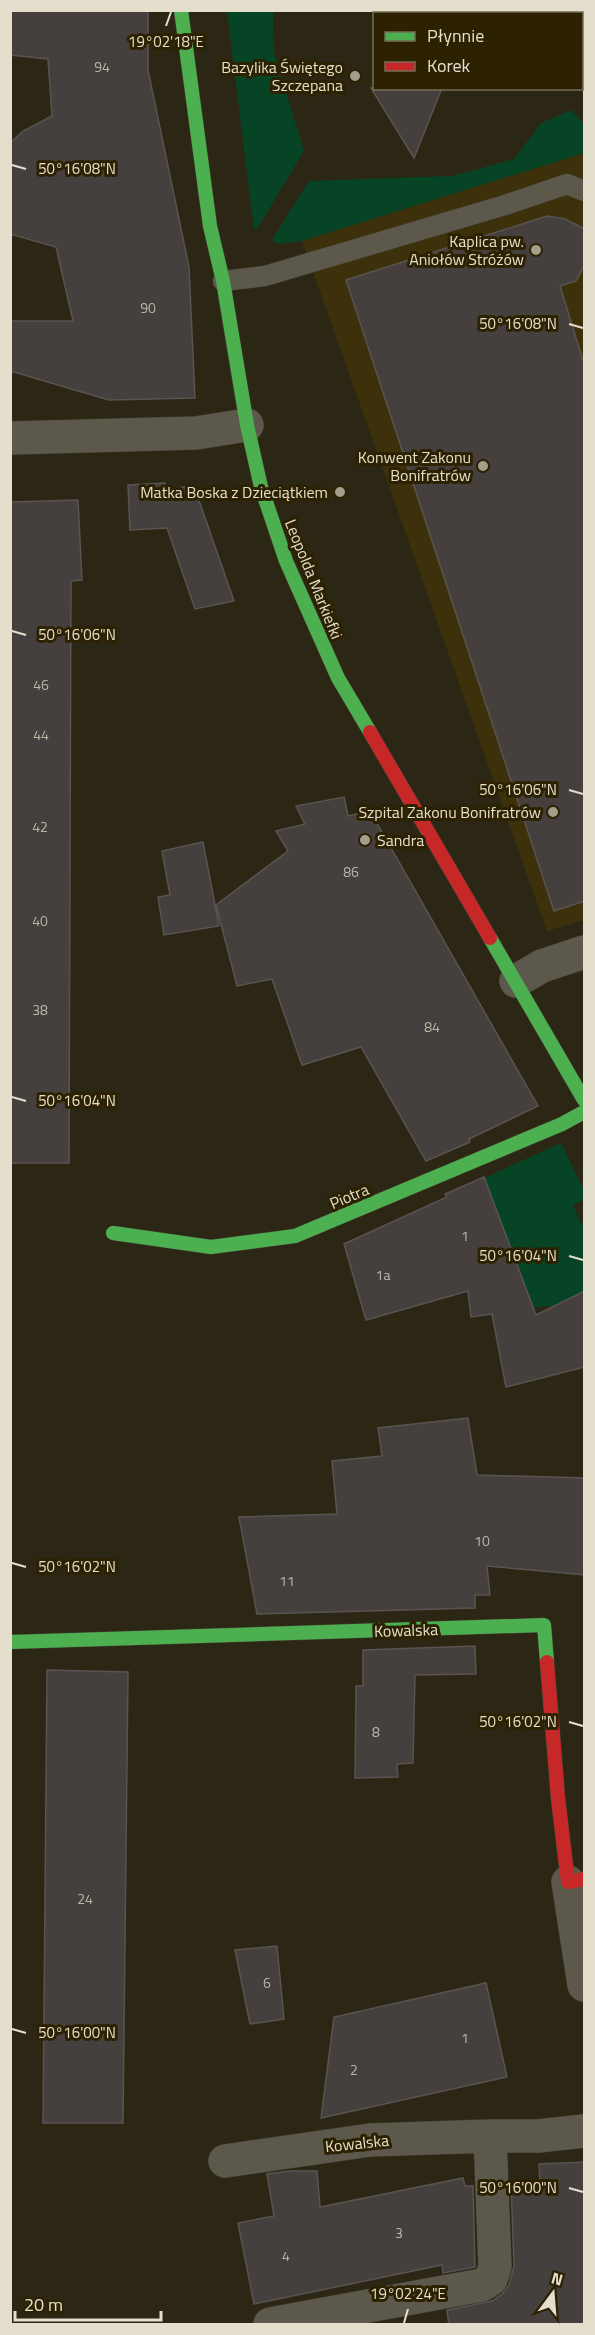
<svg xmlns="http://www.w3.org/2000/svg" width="595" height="2335" font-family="'Titillium Web',sans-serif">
<rect width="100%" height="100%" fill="#2c2715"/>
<path fill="#3c310a" d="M584 153V920L547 931 302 241Z"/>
<path fill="#074426" d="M227 11H273L274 53 304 151 257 229 254 230Z
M571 110 584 124V153L302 241 279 244 272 240 309 181 453 176 514 159 541 123Z
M561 1143 584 1190V1200L573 1205 581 1224 584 1223V1291L554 1306 521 1308 484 1178Z"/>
<path fill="#45403e" stroke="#595452" stroke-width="1.5" d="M10 10H148V70L189 267 195 398 109 400 10 371V321H73L56 247 10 234V143L23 131 52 116 48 59 10 55Z
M371 88H442L414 158Z
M547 216 565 219 585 229V264L576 281 560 286 585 367V901L554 911 346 280Z
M165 483V489L194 486 234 601 195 609 167 528 130 530 128 485Z
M78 500 82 580 71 581 69 1163H10V502Z
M344 797 348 816 370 811 538 1106 469 1139 470 1142 426 1161 361 1047 302 1065 272 979 237 986 216 905 288 851 276 831 305 824 296 806Z
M203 842 219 926 164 935 158 897 170 895 162 851Z
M484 1177 536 1315 585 1291V1367L506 1387 492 1314 471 1317 468 1291 366 1320 344 1244 447 1197 445 1194Z
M468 1418 477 1475 585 1478V1575L487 1566 490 1595H475V1608L257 1614 239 1517 337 1514 332 1461 382 1456 378 1428Z
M475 1646 476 1674 415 1675 413 1763 397 1764 398 1777 355 1778 356 1686H363V1650Z
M47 1670 128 1672 123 2123H43Z
M277 1946 284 2019 250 2024 235 1950Z
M486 1983 507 2077 321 2118 334 2017Z
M585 2162V2325H449L447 2310 492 2301 502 2294 509 2285 514 2266 511 2184 540 2182 539 2164Z
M290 2171H317L320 2207 463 2178 465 2186H473L475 2267 443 2273 442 2265 254 2304 238 2223 274 2216 267 2174Z"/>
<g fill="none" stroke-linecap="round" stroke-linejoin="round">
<g stroke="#464134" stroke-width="21">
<path id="lane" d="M223 281 265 276 505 205 567 184 584 191"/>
</g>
<g stroke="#464134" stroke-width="34">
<path id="street" d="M10 438 196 433 247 425
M516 981 542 966 584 952
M568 1882 584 1985
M225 2161 370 2140 490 2136
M270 2324 482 2285 491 2279 495 2267 490 2136H538L584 2131"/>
</g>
<g stroke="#464134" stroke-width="15">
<path id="fast" d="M181 10 210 226 223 281 247 425 261 487 286 561 338 678 370 732
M490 938 584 1100
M113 1233 211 1247 295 1236 562 1124 584 1112
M10 1642 544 1625 547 1662"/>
</g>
<g stroke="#464134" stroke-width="15">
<path id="jam" d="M370 732 490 938
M547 1662 558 1798 568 1882 584 1879"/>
</g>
<use href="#lane" stroke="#5c584c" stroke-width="20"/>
<use href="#street" stroke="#5c584c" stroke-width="33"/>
<use href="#fast" stroke="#4caf50" stroke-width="14"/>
<use href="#jam" stroke="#c62828" stroke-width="14"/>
</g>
<path fill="none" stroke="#e4decc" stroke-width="2" d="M166 26 171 12M12 165 26 169M569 324 583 328M12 631 26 635M569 790 583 794M12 1097 26 1101M569 1256 583 1260M12 1563 26 1567M569 1722 583 1726M12 2029 26 2033M569 2188 583 2192M404 2323 408 2309"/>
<g fill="#a49e8c" stroke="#2c2202" stroke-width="2">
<circle cx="355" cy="76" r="6"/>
<circle cx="536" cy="250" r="6"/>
<circle cx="483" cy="466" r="6"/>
<circle cx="340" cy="492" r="6"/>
<circle cx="553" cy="812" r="6"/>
<circle cx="365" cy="840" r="6"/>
</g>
<g text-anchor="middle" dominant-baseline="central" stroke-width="6" stroke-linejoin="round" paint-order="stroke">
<g font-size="14" fill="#bcb6a8">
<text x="102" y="66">94</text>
<text x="148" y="307">90</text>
<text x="41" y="684">46</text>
<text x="41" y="734">44</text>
<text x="40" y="826">42</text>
<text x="351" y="871">86</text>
<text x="40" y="920">40</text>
<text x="40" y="1009">38</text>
<text x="432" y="1026">84</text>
<text x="465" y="1235">1</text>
<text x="383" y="1274">1a</text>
<text x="482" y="1540">10</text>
<text x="287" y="1580">11</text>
<text x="376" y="1731">8</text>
<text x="85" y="1898">24</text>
<text x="267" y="1982">6</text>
<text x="465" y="2037">1</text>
<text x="354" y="2069">2</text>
<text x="399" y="2232">3</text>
<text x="286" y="2255">4</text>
</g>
<g font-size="16" fill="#e4decc" stroke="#2c2202" text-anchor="end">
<text x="343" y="67">Bazylika Świętego<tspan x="343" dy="18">Szczepana</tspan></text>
<text x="524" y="241">Kaplica pw.<tspan x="524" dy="18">Aniołów Stróżów</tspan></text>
<text x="471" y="457">Konwent Zakonu<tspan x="471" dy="18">Bonifratrów</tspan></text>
<text x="328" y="492">Matka Boska z Dzieciątkiem</text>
<text x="541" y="812">Szpital Zakonu Bonifratrów</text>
<text x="377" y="840" text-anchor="start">Sandra</text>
</g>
<g font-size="16" fill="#e4decc" stroke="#2c2202">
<text transform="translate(314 579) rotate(68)">Leopolda Markiefki</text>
<text transform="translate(349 1196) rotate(-23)">Piotra</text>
<text transform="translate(406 1630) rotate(-2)">Kowalska</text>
<text transform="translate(357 2143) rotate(-6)">Kowalska</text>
</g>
</g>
<g font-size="15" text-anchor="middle" fill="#e4decc" stroke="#2c2202" stroke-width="6" stroke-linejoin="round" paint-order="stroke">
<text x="166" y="47">19°02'18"E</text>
<text x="77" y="174">50°16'08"N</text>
<text x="518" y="329">50°16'08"N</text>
<text x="77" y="640">50°16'06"N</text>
<text x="518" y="795">50°16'06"N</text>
<text x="77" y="1106">50°16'04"N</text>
<text x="518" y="1261">50°16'04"N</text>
<text x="77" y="1572">50°16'02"N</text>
<text x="518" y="1727">50°16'02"N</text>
<text x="77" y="2038">50°16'00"N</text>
<text x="518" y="2193">50°16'00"N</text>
<text x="408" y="2299">19°02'24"E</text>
</g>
<rect width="595" height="2335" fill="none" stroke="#e4decc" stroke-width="24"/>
<rect x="373" y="12" width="210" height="78" fill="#2c2202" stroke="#766d53" stroke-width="1.5"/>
<rect x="385" y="32" width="30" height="9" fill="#4caf50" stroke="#766d53" stroke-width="1.5"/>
<text x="427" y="42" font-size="18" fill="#e4decc">Płynnie</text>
<rect x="385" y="62" width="30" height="9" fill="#c62828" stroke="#766d53" stroke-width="1.5"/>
<text x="427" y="72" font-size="18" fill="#e4decc">Korek</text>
<g transform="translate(553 2293) rotate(16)" stroke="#2c2202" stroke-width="4.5" paint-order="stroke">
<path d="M0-4.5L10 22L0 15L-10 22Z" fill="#e4decc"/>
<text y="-9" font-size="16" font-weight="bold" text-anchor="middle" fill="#e4decc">N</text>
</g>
<path d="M15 2311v9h146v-9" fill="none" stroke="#e4decc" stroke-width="3"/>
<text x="24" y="2311" font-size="18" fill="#e4decc" stroke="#2c2202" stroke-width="4.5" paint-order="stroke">20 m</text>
</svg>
